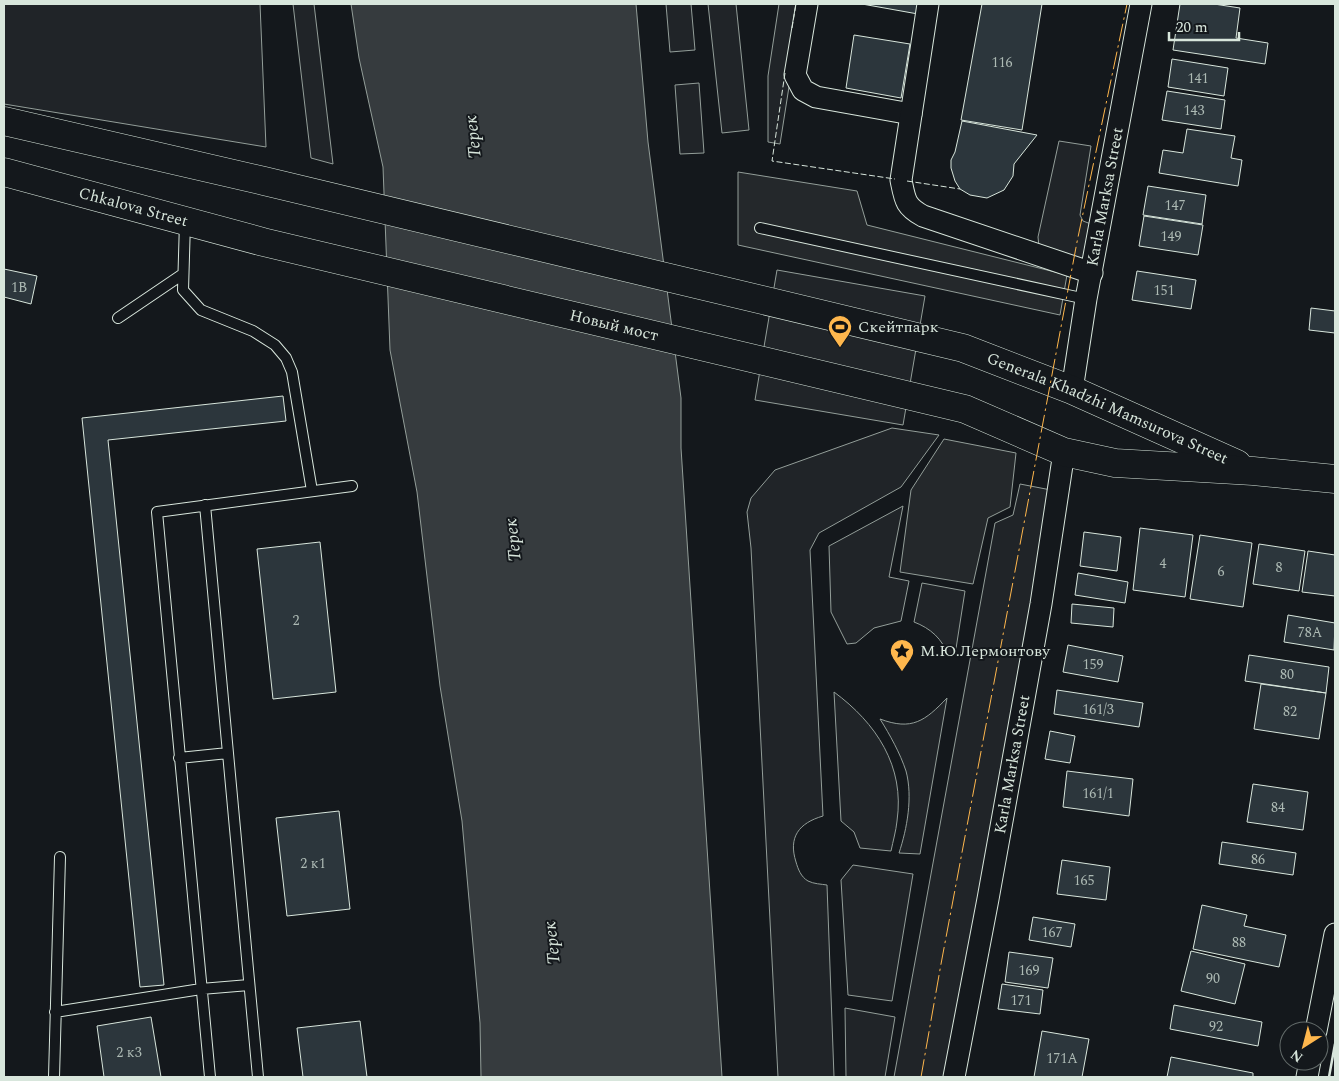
<svg xmlns="http://www.w3.org/2000/svg" width="1339" height="1081" font-family="Spectral,serif">
<rect width="100%" height="100%" fill="#14181c"/>
<path fill="#202428" stroke="#939e99" d="M4 4H260L266 147 4 104Z
M293 4H314L333 164 311 158Z
M666 4H691L695 50 670 52Z
M708 4H736L749 130 722 133Z
M779 4H802L780 144 768 142V76Z
M699 83 704 153 680 154 675 85Z
M1059 141 1091 146 1080 215 1083 221 1091 224 1083 261 1039 247 1038 237Z
M777 270 925 296 903 425 755 400Z
M892 428 939 435 901 487 819 533 810 550 823 816C799 823 788 837 796 862 798 869 801 877 808 881 814 884 821 884 827 885L834 1077H778L751 548 747 512 751 498 775 470Z
M1020 484 1051 490 949 1077H894L995 523 1013 515Z
M903 506 889 577 909 581 901 621 874 628 856 643 847 644 831 612 829 546Z
M922 583 965 591 955 655 948 656C943 639 930 628 914 622Z
M834 692C876 723 905 766 897 821 896 831 893 841 891 851L860 848 854 832 841 821Z
M947 698 920 854 899 853C907 829 913 797 906 771 900 753 890 735 880 719 912 731 925 721 947 698Z
M853 865 913 874 892 1001 848 995 841 880Z
M845 1008 895 1017 885 1077H846Z"/>
<path fill="#24282b" stroke="#939e99" d="M738 172 857 191 867 225 1067 275 1060 315 738 245Z
M944 439 1016 453 1010 507 988 518 973 584 900 572 911 490Z"/>
<path fill="#363b3e" stroke="#939e99" d="M351 4H636L648 142 681 398V448L722 1077H481L480 1023 462 821 440 686 417 492 390 350 383 167 359 58Z"/>
<path fill="#2c363c" stroke="#d8e6dc" d="M862 4H919L918 14Z
M982 4H1042L1022 130 961 120Z
M1180 4H1214L1240 8 1236 38 1268 43 1265 64 1173 50Z
M854 35 910 44 901 98 846 88Z
M1172 59 1228 68 1224 96 1168 87Z
M1167 91 1225 100 1221 129 1162 120Z
M962 121 1037 135 1014 164 1013 176 1004 190 987 198 970 195 960 189 955 181 951 168V160L955 152Z
M1187 129 1235 136 1231 158 1242 160 1238 186 1159 173 1163 150 1183 153Z
M1148 186 1206 195 1202 224 1143 215Z
M1144 216 1203 225 1198 255 1139 246Z
M4 269 37 276 31 304 4 297Z
M1137 271 1196 280 1191 309 1132 300Z
M1311 308 1335 311V333L1309 330Z
M283 396 286 421 108 440 164 985 140 987 82 418Z
M1140 528 1193 535 1185 597 1133 590Z
M1084 532 1121 537 1117 571 1080 566Z
M1200 535 1252 543 1243 607 1190 599Z
M320 542 336 692 273 699 257 549Z
M1259 544 1305 551 1299 591 1253 584Z
M1308 551 1335 555V596L1302 592Z
M1078 573 1128 582 1125 603 1075 595Z
M1072 604 1114 608 1113 627 1071 623Z
M1288 615 1335 623 1334 650 1284 642Z
M1068 645 1123 656 1118 682 1063 672Z
M1249 655 1329 667 1326 693 1245 681Z
M1261 684 1326 693 1319 739 1254 729Z
M1057 690 1143 703 1139 727 1054 714Z
M1050 731 1075 736 1070 763 1045 759Z
M1067 771 1133 779 1129 816 1063 807Z
M1253 784 1308 792 1303 830 1247 822Z
M339 811 350 909 287 916 276 818Z
M1222 842 1296 853 1293 875 1219 864Z
M1062 860 1110 867 1106 900 1057 894Z
M1202 905 1247 915 1244 926 1286 935 1279 967 1193 949Z
M1033 917 1075 924 1071 947 1029 940Z
M1191 951 1245 964 1235 1004 1181 991Z
M1009 952 1053 958 1048 988 1005 982Z
M1002 984 1043 990 1040 1014 998 1009Z
M1174 1005 1262 1022 1258 1046 1170 1029Z
M151 1017 161 1077H104L97 1026Z
M360 1021 367 1077H303L297 1028Z
M1042 1031 1089 1039 1082 1077H1034Z
M1171 1057 1253 1073V1077H1167Z"/>
<g fill="none" stroke-linecap="round" stroke-linejoin="round">
<g stroke="#d8e6dc" stroke-width="12">
<path id="lane" d="M185 222 183 290 201 310 253 331 275 345 286 358 292 372 312 491
M760 228 1086 299
M118 318 183 274
M205 505 258 1077
M179 758 228 753
M55 1012 201 989 249 985
M54 1077 60 857
M210 1077 157 512 352 486"/>
</g>
<g stroke="#d8e6dc" stroke-width="23">
<g id="street">
<path d="M807 4 795 75 803 90 816 97 911 114"/>
<path d="M928 4 901 180C905 200 905 206 923 216L1092 273"/>
<path id="s1" d="M1072 390 1086 299 1141 4"/>
<path d="M1316 1031 1335 934"/>
<path id="s2" d="M954 1077 988 899 1041 604 1064 452"/>
<path d="M1307 1077 1310 1061"/>
</g>
</g>
<g stroke="#d8e6dc" stroke-width="29">
<g id="primary">
<path id="s3" d="M4 121 264 181 963 348 1072 390 1237 464"/>
<path id="s4" d="M4 172 263 242 965 409 1064 452 1115 463 1253 471 1335 479"/>
</g>
</g>
<use href="#lane" stroke="#14181c" stroke-width="10"/>
<use href="#street" stroke="#14181c" stroke-width="21"/>
<use href="#primary" stroke="#14181c" stroke-width="28"/>
<path stroke="#d8e6dc" stroke-width="1" stroke-dasharray="6 2.5" stroke-linecap="butt" d="M792 28 796 4
M785 73 772 161 895 179
M907 181 960 189"/>
<path stroke="#d8e6dc" stroke-width="2.5" d="M1329 1077 1335 1044"/>
<path stroke="#ffb74d" stroke-width="1" stroke-dasharray="18 4 2.5 4" stroke-linecap="butt" d="M921 1077 941 964 1077 242 1127 4"/>
</g>
<defs>
<g id="stadium-pin" transform="scale(1.25)"><path d="M0 17L-7.5 6A9.5 9.5 0 1 1 7.5 6Z" fill="#ffb74d" stroke="#14181c"/><path d="M0-5a6.5 5 0 1 0 0 10a6.5 5 0 1 0 0-10ZM-3.5-1.8h7v3.6h-7Z" fill="#111"/></g>
<g id="sight-pin" transform="scale(1.25)"><path d="M0 17L-7.5 6A9.5 9.5 0 1 1 7.5 6Z" fill="#ffb74d" stroke="#14181c"/><path d="M0-6L1.8-2.2L6-1.7L2.9 1.2L3.7 5.4L0 3.3L-3.7 5.4L-2.9 1.2L-6-1.7L-1.8-2.2Z" fill="#111"/></g>
</defs>
<g fill-rule="evenodd">
<use href="#stadium-pin" x="840" y="327"/>
<use href="#sight-pin" x="902" y="651"/>
</g>
<g text-anchor="middle" dominant-baseline="central" stroke-width="4" stroke-linejoin="round" paint-order="stroke">
<g font-size="14" fill="#adbab4">
<text x="1002" y="62">116</text>
<text x="1198" y="78">141</text>
<text x="1194" y="110">143</text>
<text x="1175" y="205">147</text>
<text x="1171" y="236">149</text>
<text x="19" y="287">1В</text>
<text x="1164" y="290">151</text>
<text x="1163" y="563">4</text>
<text x="1279" y="567">8</text>
<text x="1221" y="571">6</text>
<text x="296" y="620">2</text>
<text x="1310" y="632">78А</text>
<text x="1093" y="664">159</text>
<text x="1287" y="674">80</text>
<text x="1098" y="709">161/3</text>
<text x="1290" y="711">82</text>
<text x="1098" y="793">161/1</text>
<text x="1278" y="807">84</text>
<text x="1258" y="859">86</text>
<text x="313" y="863">2 к1</text>
<text x="1084" y="880">165</text>
<text x="1052" y="932">167</text>
<text x="1239" y="942">88</text>
<text x="1029" y="970">169</text>
<text x="1213" y="978">90</text>
<text x="1021" y="1000">171</text>
<text x="1216" y="1026">92</text>
<text x="129" y="1052">2 к3</text>
<text x="1062" y="1058">171А</text>
</g>
<g font-size="16" fill="#d8e6dc" stroke="#14181c">
<text stroke="none"><textPath href="#s1" startOffset="196">Karla Marksa Street</textPath></text>
<text stroke="none"><textPath href="#s4" startOffset="134">Chkalova Street</textPath></text>
<text stroke="none"><textPath href="#s4" startOffset="629">Новый мост</textPath></text>
<text stroke="none"><textPath href="#s3" startOffset="1142">Generala Khadzhi Mamsurova Street</textPath></text>
<text stroke="none"><textPath href="#s2" startOffset="318">Karla Marksa Street</textPath></text>
</g>
<g font-size="16" fill="#d8e6dc" stroke="#14181c" text-anchor="start">
<text x="858" y="327">Скейтпарк</text>
<text x="920" y="651">М.Ю.Лермонтову</text>
</g>
<g font-size="18" font-style="italic" fill="#d8e6dc" stroke="#14181c">
<text transform="translate(473 137) rotate(-96)">Терек</text>
<text transform="translate(513 540) rotate(-96)">Терек</text>
<text transform="translate(552 943) rotate(-96)">Терек</text>
</g>
</g>
<rect width="1339" height="1081" fill="none" stroke="#d8e6dc" stroke-width="10"/>
<g transform="translate(1304 1046) rotate(216)"><circle r="24" fill="#14181c" stroke="#626a69"/>
<path d="M0-4L9 19L0 12L-9 19Z" fill="#ffb74d"/>
<text y="-8" font-size="14" font-weight="bold" text-anchor="middle" fill="#d8e6dc">N</text>
</g>
<path d="M1169 32v8h70v-8" fill="none" stroke="#d8e6dc" stroke-width="2.5"/>
<text x="1176" y="32" font-size="15" fill="#d8e6dc" stroke="#14181c" stroke-width="4" paint-order="stroke">20 m</text>
</svg>
